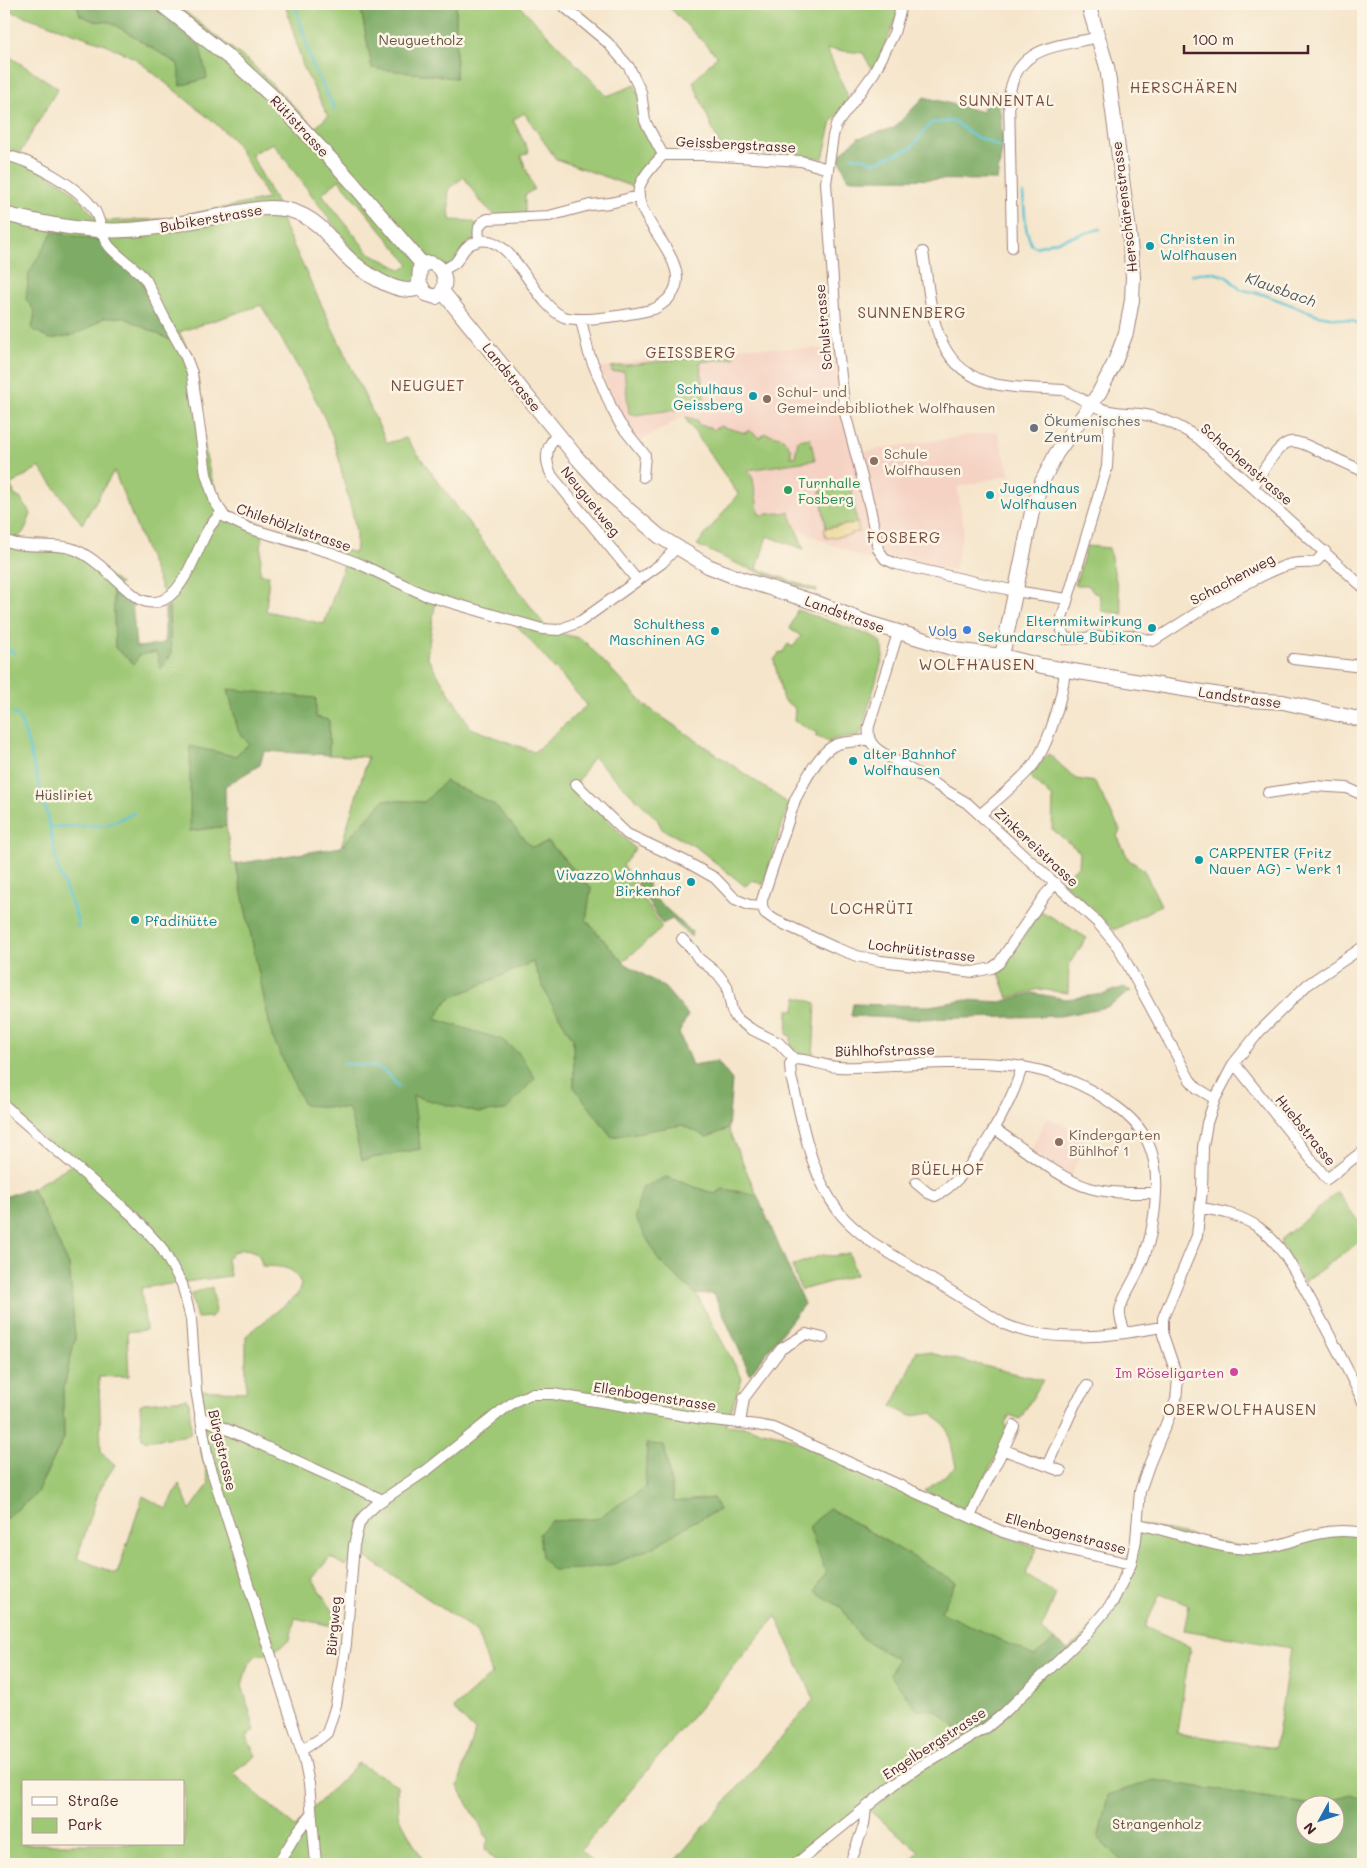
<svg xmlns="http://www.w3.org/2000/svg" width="1367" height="1868" font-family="Mali,sans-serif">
<rect width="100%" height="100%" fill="#fcf5e5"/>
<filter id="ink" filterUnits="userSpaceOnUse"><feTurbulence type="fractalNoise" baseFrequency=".02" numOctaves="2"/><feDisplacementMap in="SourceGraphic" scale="10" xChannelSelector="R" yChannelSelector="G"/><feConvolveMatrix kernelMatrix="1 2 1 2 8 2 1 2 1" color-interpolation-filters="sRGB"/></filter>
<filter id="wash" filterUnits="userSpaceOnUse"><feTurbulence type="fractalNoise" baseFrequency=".0096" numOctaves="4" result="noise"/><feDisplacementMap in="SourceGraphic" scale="20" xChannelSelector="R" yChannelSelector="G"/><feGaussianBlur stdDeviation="1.12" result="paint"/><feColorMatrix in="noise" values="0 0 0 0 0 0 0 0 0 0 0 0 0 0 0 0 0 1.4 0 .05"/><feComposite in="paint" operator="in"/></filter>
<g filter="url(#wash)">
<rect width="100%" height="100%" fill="#f5e5cb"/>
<path fill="#f5d2c3" d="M740 347 834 349 854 453 997 431 1010 475 957 487 964 527 954 571 889 556 866 559 823 541 795 527 789 512 759 516 753 479 710 427 699 425 686 418H685L686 415 640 441 629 429 619 412 599 368 644 359Z
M1047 1118 1087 1134 1071 1178 1031 1150Z"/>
<path fill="#9ec874" stroke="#747450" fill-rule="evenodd" d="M4 4H77L80 15 94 21 110 22 178 64 180 86 207 78 104 4H175L253 65 315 128 328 116 304 69 285 4H360L372 68 456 78V4H518L607 96 635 85 657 152 633 187 556 159 524 113 513 120 529 152 521 156 534 189 525 195V218H498L479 200 464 177 448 189 450 220 470 221 479 225V241L451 266 427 263 421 287 371 275 273 143 251 154 279 208 285 228 387 443 406 438 548 630 582 639 646 706 789 804 763 885 753 880 745 886 696 847 662 829 657 819 593 757 576 785 635 849 623 865 662 928 623 962 586 920 591 888 549 842 531 847 495 805 384 800 341 847 368 757 329 755V721L228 689 238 730 249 744 235 756 190 831 226 826 232 864H236L272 1036 304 1104 349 1109 362 1160 420 1149 413 1096 479 1113 502 1041 435 1019 448 999 533 962 547 996 573 1039 574 1087 612 1137 682 1124 707 1137 728 1129 757 1195 724 1189 715 1194 666 1177 659 1261 696 1294 742 1378 726 1425 745 1427 785 1436 977 1526 1037 1548 1026 1574 1056 1594 1041 1630 1054 1640 1034 1656 940 1612 956 1582 829 1508 809 1527 826 1572 815 1591 842 1608 860 1637 897 1659 935 1710 967 1738 1086 1634 1120 1588 1137 1524 1247 1548 1312 1535 1363 1533V1798L1351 1795 1313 1805 1154 1780 1098 1839 1125 1864H908L919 1851 866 1808 796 1864H672L814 1699 776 1616 581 1850 595 1864H494L496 1862 485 1849 488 1840 458 1786 475 1731 453 1709 492 1674 476 1631 357 1551 345 1566 330 1557 312 1579 341 1623V1628L295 1618 290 1640 271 1653 255 1656 248 1665 242 1685 255 1731 246 1736 256 1756 233 1773 295 1827 358 1763 397 1785 398 1815 425 1864H4V1520L36 1494 64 1438 63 1392 75 1338 69 1265 32 1188 73 1164 4 1105V53L58 88 17 158 66 185 99 221 166 219 268 199 248 163 234 141 215 123 136 59 105 44 4 9ZM339 180 409 264 402 270 368 252 322 194ZM139 277 171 340 123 317 103 318 87 329H32L35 312ZM261 305C286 347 313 389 332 435 338 452 341 469 345 486 351 508 359 531 355 553L239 517C199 493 205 422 198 382 195 364 187 347 179 332ZM39 467 82 524 114 471 169 607 171 654 161 668 156 652 139 655 115 648 113 587 121 584 67 547 20 544 17 539 25 530 31 514 21 499 13 494 14 492 10 485ZM262 532 346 559 324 624 266 611 269 575 260 574ZM436 599 512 620 587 705 534 752 471 728 427 657ZM243 1249C255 1250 261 1254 262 1266 281 1267 295 1265 301 1285L297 1295 246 1336V1392L196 1390 202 1429 197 1434 209 1484 190 1510 179 1484 167 1509 143 1496 117 1574 77 1558 100 1488 115 1465 101 1452 99 1377 129 1376 127 1332 146 1330 141 1288 230 1276 227 1259 233 1252ZM647 1444 664 1445 674 1502 713 1498 719 1510 693 1522 551 1521 596 1519 645 1488ZM1160 1594 1189 1605 1184 1630 1291 1648 1275 1748 1177 1733 1190 1647 1145 1627ZM24 1782H184V1844H24Z
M666 4H902L874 73 863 53 827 49 850 101 832 121 823 158 722 151 693 82 717 56Z
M734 353V358L700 362 705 404 704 406 634 415 629 413 624 371 612 372 611 367Z
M686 417 697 420 699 425 710 427 713 430 720 426 745 433 749 430 760 438 765 433 783 438 791 449V457H795L798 440 810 438 815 460 748 470 753 479 759 515 789 512 804 549 767 536 757 569 817 590V592L742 566 697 545 738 494 685 418Z
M851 486 857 523 826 528 820 491Z
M1087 546 1109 548 1123 614 1102 611 1099 594 1094 593 1088 585H1075Z
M797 610 863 633 864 635 866 633C878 638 885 643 883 657L860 735 857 737 835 739 829 742 815 736 817 733 794 721 795 708 783 700 774 660 780 652 782 653 788 644 793 647 801 636 790 629Z
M1049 754 1076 779 1095 782 1120 830 1117 836 1129 860 1143 869 1161 905 1114 930 1062 881 1079 865 1080 852 1052 829 1053 798 1029 776Z
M1041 911 1087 938 1069 964 1068 993 1039 989 1008 998 998 970 1007 962Z
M797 997 816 1003 813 1057 791 1052V1036L787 1034 788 1010H795Z
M1337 1192 1363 1228V1239L1304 1282 1280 1243 1283 1237 1308 1218Z
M849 1253 856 1275 801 1290 792 1266 822 1255 834 1256Z
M212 1287 216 1312 211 1317 197 1318 191 1296 192 1293Z
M917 1350 1043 1380 1020 1419 1010 1415 1005 1423 1008 1433 973 1502 966 1508 958 1507 925 1491 956 1467 948 1430 933 1413 911 1416 892 1407Z
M186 1399 189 1401 191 1431 189 1435 146 1441 142 1438 140 1405 144 1403Z"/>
<path fill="#7eac66" stroke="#646648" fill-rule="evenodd" d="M77 4H104L108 6 157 10 199 42 207 78 180 86 178 64 110 22 94 21 80 15Z
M360 4H456V78L372 68Z
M986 92H998L1003 143 997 180 848 179 838 156 858 138 894 128 924 97 983 112Z
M53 232 101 241 139 277 172 341 123 317 103 318 87 329 70 336 50 339 32 329 35 312 26 299 29 273Z
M113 587 132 601 136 647 158 645 165 642V607H169L171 654 161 669 156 652 139 655 134 664 115 648Z
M228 689 316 698V717L329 720V755L264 751 260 765 225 786 226 826 190 831V746L235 756 249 744 238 730Z
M445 781 495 805 531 847 548 842 591 888 586 920 623 962 665 988 688 1015 679 1033 692 1065 717 1061 732 1080 728 1129 707 1137 682 1125 612 1137 574 1087 573 1039 547 996 533 962 448 999 435 1019 502 1040 519 1053 535 1078 506 1110 479 1113 413 1096 420 1149 362 1160 349 1109 304 1105 272 1036 236 864 341 847 384 800 424 802Z
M646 875 650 894 692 932 691 937 672 919 662 924 636 881Z
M1124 987 1131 991 1107 1007 1060 1016 912 1019 851 1016 853 1004 929 1006 966 1000 1001 1002 1032 993 1066 999 1104 994Z
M666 1177 715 1194 723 1189 757 1195 804 1304 750 1374 714 1294H696L659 1261 635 1217 642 1188Z
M32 1188 69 1265 75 1338 63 1392 64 1438 36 1494 4 1520V1197Z
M647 1444 664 1445 674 1502 713 1498 719 1510 693 1522 654 1547 614 1564 581 1569 553 1570 542 1558 539 1534 551 1521 596 1519 645 1488Z
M829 1508 956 1582 941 1612 1034 1656 1054 1640 1069 1651 1026 1693 967 1738 935 1710H918L890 1675 897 1659 860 1637 842 1608 815 1591 826 1572 809 1527Z
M1154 1780 1313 1805 1351 1794 1363 1798V1864H1125L1098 1839 1108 1795ZM1304 1806H1334V1836H1304Z"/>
<path fill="#eeda9e" stroke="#9c7c64" d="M857 523 859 532 851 533V535L826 538 824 529Z"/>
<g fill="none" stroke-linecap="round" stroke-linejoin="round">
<path stroke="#58c2d3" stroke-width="2.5" d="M295 4 313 67 335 109
M852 157 865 158 873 163 911 148 931 123 954 121 975 137 989 141 999 147
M1023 194 1026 228 1031 244 1036 247 1100 229
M1192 275 1210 272 1226 276 1240 289 1265 295 1318 315 1353 321 1363 327
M4 644 9 641
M4 646 14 653
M13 713 19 717 26 737 46 810 58 869 77 918 78 927
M4 715 8 714
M50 827 107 825 134 813
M344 1063C351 1065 356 1064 364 1065 382 1066 388 1074 399 1087
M4 1811V1810"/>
</g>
</g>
<g filter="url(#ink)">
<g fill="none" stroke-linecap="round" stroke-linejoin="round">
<g stroke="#a0827b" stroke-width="12">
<path id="street" d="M561 4 607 42 629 67 641 92 645 121 663 155
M902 4 894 33 874 73 836 125 833 136 826 183 838 349 845 413 870 508 878 549 885 559 896 564 1015 591 1067 599
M4 155C31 160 80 187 95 211 101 222 101 236 109 246 120 259 136 267 146 280L164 317 185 355 192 373 206 474 215 502 225 517 248 528 332 553 360 564 425 595 542 629 559 630 581 621 662 563 676 548
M663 155H706L801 161 828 169
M479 241C478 230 477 223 488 219L549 216 590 205 610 203 639 196
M1012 247 1009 97C1016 45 1057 47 1099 37
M923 252C932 305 930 369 994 384 1016 389 1041 388 1063 390 1079 396 1092 407 1109 411 1119 413 1130 413 1140 414 1162 417 1180 426 1198 438L1363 587
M442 271C446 268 451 266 455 263 462 255 464 245 476 242 512 229 533 305 564 317 581 323 635 314 654 309 716 276 632 225 639 189 641 177 655 164 663 155
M581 320 589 354 612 409 620 424 645 455 643 477
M1110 411 1107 467 1062 618V631L1065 639 1130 635 1153 641C1194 615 1233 588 1277 569 1284 566 1292 563 1300 563 1316 562 1314 566 1325 551
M558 434C545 446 544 460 552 476L637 580
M1253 487C1260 476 1275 448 1287 443 1293 440 1300 443 1306 445L1363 471
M4 539C18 550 54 542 73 549 95 556 119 585 139 599 179 618 194 552 209 528 212 523 217 518 221 513
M898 633 869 726C867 739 871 745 881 752L967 803 1097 922 1118 947 1190 1080 1197 1088 1215 1099
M1293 659 1354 666 1363 660
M869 739C859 742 848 741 838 744 820 749 803 784 795 800L762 900V906L765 913 775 920 836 948 857 956 881 961 973 972 992 968 999 963 1045 895 1056 883
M576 784 627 834 685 861 715 878 735 899 749 905 762 906
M1268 793 1313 786 1347 788 1363 795
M981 814C997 800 1014 786 1029 770 1048 750 1063 696 1065 669
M682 939 693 950 698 958 718 974 727 986 732 1011 737 1019 751 1029 779 1043 794 1059
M1234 1063 1327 1179 1363 1151
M4 1105 134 1217 161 1247 182 1284 191 1319 196 1390 208 1459 304 1759 309 1784 316 1864
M995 1129C1021 1147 1061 1180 1090 1188 1112 1194 1134 1193 1156 1193
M916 1183 928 1193 935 1196C971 1179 1013 1103 1022 1066
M1201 1208C1221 1211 1240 1215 1258 1227 1282 1244 1295 1272 1309 1297 1328 1332 1347 1366 1363 1402
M1125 1333C1087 1338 1040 1340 1004 1324L870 1241C859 1232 847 1223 839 1212 809 1173 803 1122 791 1077L790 1064 794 1059C809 1059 823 1066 838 1067 856 1068 874 1066 892 1065 973 1062 1044 1054 1114 1105 1146 1127 1158 1153 1156 1192 1155 1218 1150 1245 1139 1269 1134 1281 1121 1299 1120 1311 1119 1317 1123 1326 1125 1333L1162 1327
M200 1417 383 1500
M740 1423 744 1398 781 1349 806 1334 823 1338
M1004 1450 1061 1471
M1047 1466 1075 1404 1087 1386
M970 1517C983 1486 1001 1457 1014 1426
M1137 1524C1177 1531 1217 1551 1258 1549 1279 1547 1297 1538 1317 1534 1333 1530 1348 1530 1363 1533
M302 1750 321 1738 327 1733 336 1705 346 1644 354 1545 359 1524 364 1516 378 1503 427 1470 505 1408 517 1400 531 1394H553L704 1419 757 1425 773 1428 1003 1532 1039 1543 1131 1564
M278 1864 298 1831 310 1816
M796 1864 896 1783 919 1767 986 1728 1003 1714 1086 1634 1112 1603 1131 1564 1136 1540 1140 1491 1149 1465 1176 1400 1178 1379 1163 1335V1318L1197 1236 1202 1190 1203 1147 1207 1123 1215 1099 1234 1063 1259 1032 1307 985 1363 947
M850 1864 864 1825 866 1808"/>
</g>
<g stroke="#a0827b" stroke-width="16">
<path id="secondary" d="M161 4 236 63 274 98 350 180 423 265
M4 214C53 226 100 235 150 228 177 225 203 219 229 214 249 210 269 205 289 210 300 213 311 219 319 226 329 235 336 246 345 255 360 270 399 299 421 287
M427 263C445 262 451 289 436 297L426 294 419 282 420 268Z
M442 291 578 459 610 494 659 536 708 566 738 578 817 603 868 623 962 651 1002 656 1042 666 1251 700 1283 702 1363 720
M1002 656 1032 512 1041 484 1056 454 1099 393 1114 364 1126 333 1132 300 1133 277 1129 231 1107 67 1088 4"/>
</g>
<use href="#street" stroke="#fff" stroke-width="10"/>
<use href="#secondary" stroke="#fff" stroke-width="14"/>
</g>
</g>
<g fill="#0f9aa8" stroke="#fcf5e5" stroke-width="2">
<circle cx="1150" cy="246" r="5"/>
<circle cx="753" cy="396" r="5"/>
<circle cx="990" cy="495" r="5"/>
<circle cx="1152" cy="628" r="5"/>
<circle cx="715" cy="631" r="5"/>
<circle cx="853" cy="761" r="5"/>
<circle cx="1199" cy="860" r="5"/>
<circle cx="691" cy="882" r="5"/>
<circle cx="135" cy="920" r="5"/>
</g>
<g fill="#8d6e63" stroke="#fcf5e5" stroke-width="2">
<circle cx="767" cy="399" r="5"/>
<circle cx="874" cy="461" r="5"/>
<circle cx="1059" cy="1142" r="5"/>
</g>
<circle fill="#6b7280" stroke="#fcf5e5" stroke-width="2" cx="1034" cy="428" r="5"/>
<circle fill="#2e9e5b" stroke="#fcf5e5" stroke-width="2" cx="788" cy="490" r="5"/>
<circle fill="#3f7fe0" stroke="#fcf5e5" stroke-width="2" cx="967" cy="630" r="5"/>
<circle fill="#d1479c" stroke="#fcf5e5" stroke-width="2" cx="1234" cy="1372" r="5"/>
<g text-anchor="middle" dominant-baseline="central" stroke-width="5" stroke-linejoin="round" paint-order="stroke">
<g font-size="14" fill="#635241" stroke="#fcf5e5">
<text x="421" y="39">Neuguetholz</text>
<text x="64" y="794">Hüsliriet</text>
<text x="1157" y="1823">Strangenholz</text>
</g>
<g font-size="14" fill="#4a1f2b" stroke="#fcf5e5">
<text transform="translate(300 126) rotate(47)">Rütistrasse</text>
<text transform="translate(736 144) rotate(3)">Geissbergstrasse</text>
<text transform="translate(1124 207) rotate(-97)">Herschärenstrasse</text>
<text transform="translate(211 218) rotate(-10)">Bubikerstrasse</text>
<text transform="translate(823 327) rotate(-95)">Schulstrasse</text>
<text transform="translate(512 377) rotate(51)">Landstrasse</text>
<text transform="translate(1247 464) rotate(41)">Schachenstrasse</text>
<text transform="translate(591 501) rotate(51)">Neuguetweg</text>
<text transform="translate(294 527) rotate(19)">Chilehölzlistrasse</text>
<text transform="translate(1232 579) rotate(-28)">Schachenweg</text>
<text transform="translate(845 614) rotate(20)">Landstrasse</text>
<text transform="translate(1240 697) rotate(8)">Landstrasse</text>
<text transform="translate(1037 847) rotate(43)">Zinkereistrasse</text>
<text transform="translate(922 950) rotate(7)">Lochrütistrasse</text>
<text transform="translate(885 1050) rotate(-1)">Bühlhofstrasse</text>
<text transform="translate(1306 1130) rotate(51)">Huebstrasse</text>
<text transform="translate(655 1396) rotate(9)">Ellenbogenstrasse</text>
<text transform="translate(223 1450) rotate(77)">Bürgstrasse</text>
<text transform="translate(1066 1533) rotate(15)">Ellenbogenstrasse</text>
<text transform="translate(333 1626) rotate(-85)">Bürgweg</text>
<text transform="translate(934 1743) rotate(-33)">Engelbergstrasse</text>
</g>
<g font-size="14" fill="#0d838f" stroke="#fcf5e5" text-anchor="start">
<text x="1160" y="238">Christen in<tspan x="1160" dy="16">Wolfhausen</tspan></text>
<text x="743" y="388" text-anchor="end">Schulhaus<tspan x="743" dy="16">Geissberg</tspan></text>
<text x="1000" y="487">Jugendhaus<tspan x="1000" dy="16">Wolfhausen</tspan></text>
<text x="1142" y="620" text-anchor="end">Elternmitwirkung<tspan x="1142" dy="16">Sekundarschule Bubikon</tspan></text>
<text x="705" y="623" text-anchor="end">Schulthess<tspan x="705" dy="16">Maschinen AG</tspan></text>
<text x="863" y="753">alter Bahnhof<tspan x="863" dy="16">Wolfhausen</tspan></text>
<text x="1209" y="852">CARPENTER (Fritz<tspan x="1209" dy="16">Nauer AG) - Werk 1</tspan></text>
<text x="681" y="874" text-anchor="end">Vivazzo Wohnhaus<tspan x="681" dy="16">Birkenhof</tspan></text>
<text x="145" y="920">Pfadihütte</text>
</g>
<g font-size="14" fill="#785e54" stroke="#fcf5e5" text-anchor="start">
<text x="777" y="391">Schul- und<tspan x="777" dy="16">Gemeindebibliothek Wolfhausen</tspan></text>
<text x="884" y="453">Schule<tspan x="884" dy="16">Wolfhausen</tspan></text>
<text x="1069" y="1134">Kindergarten<tspan x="1069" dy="16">Bühlhof 1</tspan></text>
</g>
<g font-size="14" fill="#5b616d" stroke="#fcf5e5" text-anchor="start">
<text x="1044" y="420">Ökumenisches<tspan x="1044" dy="16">Zentrum</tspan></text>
</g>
<g font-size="14" fill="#27864d" stroke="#fcf5e5" text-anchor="start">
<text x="798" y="482">Turnhalle<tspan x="798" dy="16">Fosberg</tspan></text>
</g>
<g font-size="14" fill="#366cbe" stroke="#fcf5e5" text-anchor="end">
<text x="957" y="630">Volg</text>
</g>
<g font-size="14" fill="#b23c85" stroke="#fcf5e5" text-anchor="end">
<text x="1224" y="1372">Im Röseligarten</text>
</g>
<g font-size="15" letter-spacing="1" fill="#774d42" stroke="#fcf5e5">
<text x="1184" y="87">HERSCHÄREN</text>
<text x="1007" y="100">SUNNENTAL</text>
<text x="912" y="312">SUNNENBERG</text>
<text x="691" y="352">GEISSBERG</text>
<text x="428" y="385">NEUGUET</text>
<text x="904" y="537">FOSBERG</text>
<text x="872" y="908">LOCHRÜTI</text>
<text x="948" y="1169">BÜELHOF</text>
<text x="1240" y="1409">OBERWOLFHAUSEN</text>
</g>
<g font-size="15" font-style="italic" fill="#4f5866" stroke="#fcf5e5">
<text transform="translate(1281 289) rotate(20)">Klausbach</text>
</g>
<g font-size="16" letter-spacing="1" fill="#774d42" stroke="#fcf5e5">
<text x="977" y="663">WOLFHAUSEN</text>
</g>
</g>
<rect width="1367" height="1868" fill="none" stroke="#fcf5e5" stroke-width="20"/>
<rect x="22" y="1780" width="162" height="65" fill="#fcf5e5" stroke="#b59f9b"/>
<rect x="32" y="1797" width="25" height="8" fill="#ffffff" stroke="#b59f9b"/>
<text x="68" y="1806" font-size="15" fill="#4a1f2b">Straße</text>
<rect x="32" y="1818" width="25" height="15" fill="#9ec874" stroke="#b59f9b"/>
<text x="68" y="1830" font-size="15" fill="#4a1f2b">Park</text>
<g transform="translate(1320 1820) rotate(230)"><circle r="24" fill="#fcf5e5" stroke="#b59f9b"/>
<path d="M0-4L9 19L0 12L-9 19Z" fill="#1f6fb2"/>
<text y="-8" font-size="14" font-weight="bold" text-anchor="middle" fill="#4a1f2b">N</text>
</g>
<path d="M1184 45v8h124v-8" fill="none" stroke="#4a1f2b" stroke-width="2.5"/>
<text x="1192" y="45" font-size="15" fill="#4a1f2b" stroke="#fcf5e5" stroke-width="4" paint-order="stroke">100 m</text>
</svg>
